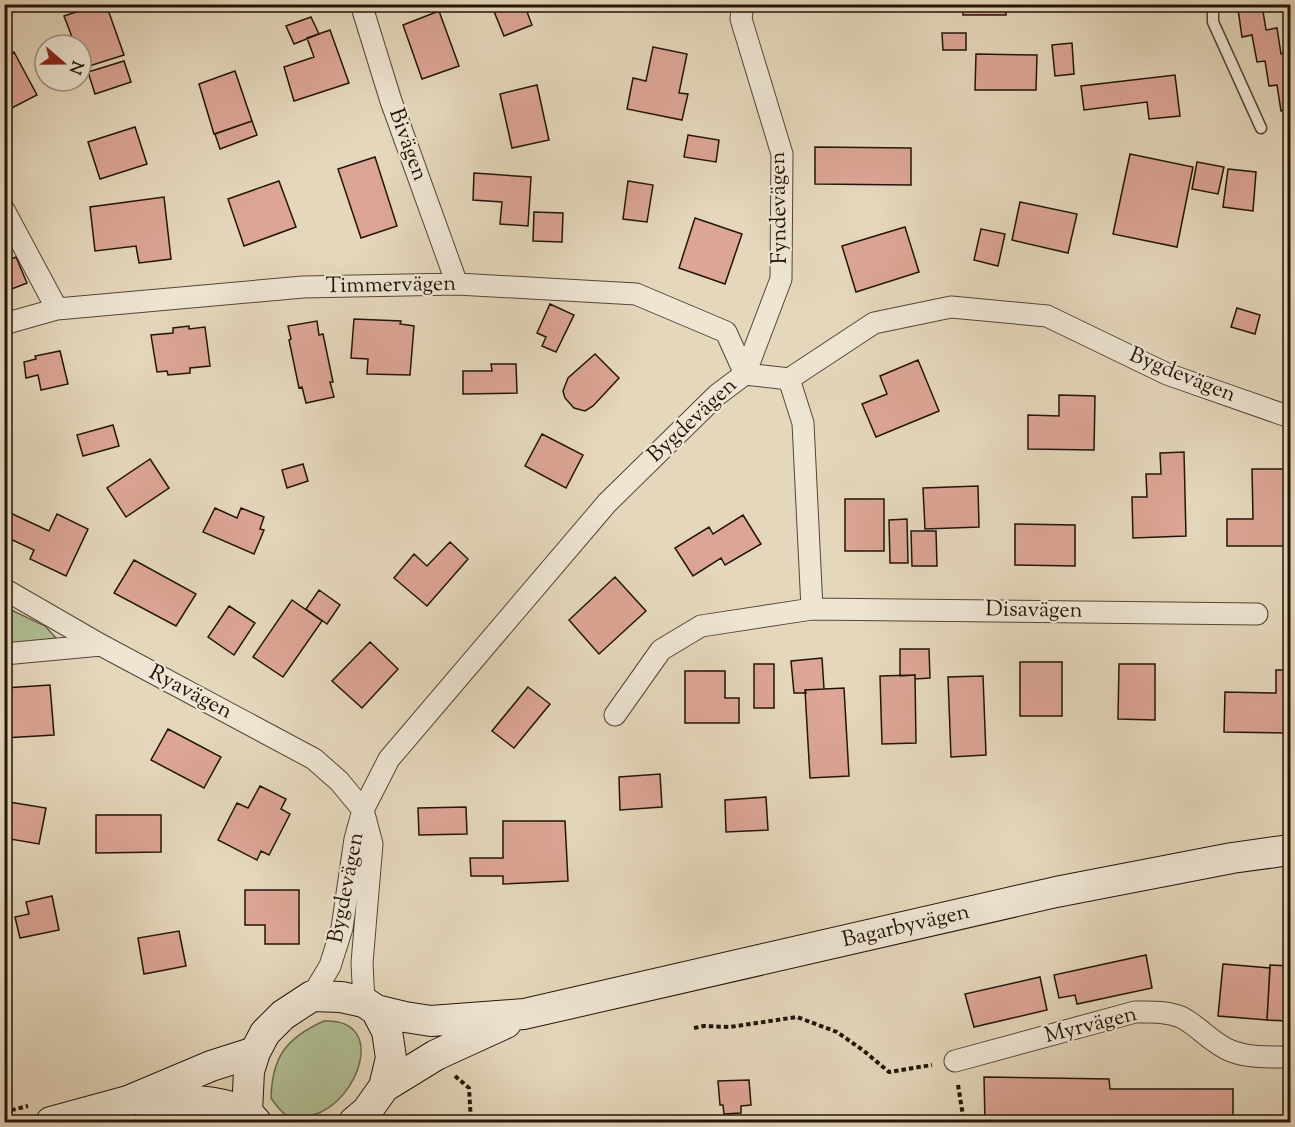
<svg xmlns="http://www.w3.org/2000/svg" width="1295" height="1127" font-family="'Sorts Mill Goudy',serif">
<rect width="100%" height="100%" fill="#e5d7bc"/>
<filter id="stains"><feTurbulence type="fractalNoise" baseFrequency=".00333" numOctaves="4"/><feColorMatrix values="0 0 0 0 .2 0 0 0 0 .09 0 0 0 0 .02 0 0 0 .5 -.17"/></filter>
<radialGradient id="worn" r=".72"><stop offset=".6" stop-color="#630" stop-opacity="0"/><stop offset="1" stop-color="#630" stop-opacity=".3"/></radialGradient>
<path fill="#b1bf94" stroke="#6a6a4e" stroke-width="1.5" d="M5 607 45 626 56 638 5 646Z
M324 1021C388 1018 359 1102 313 1115 304 1118 295 1120 286 1115 280 1111 275 1104 271 1098 272 1057 286 1038 324 1021Z"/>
<path fill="#dca596" stroke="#221508" stroke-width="1.5" d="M100 4H106L124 55 83 68 81 45H75L64 16Z
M491 4H524L532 25 504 36Z
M963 4H1006V15H963Z
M1101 4H1166V7L1101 8Z
M1262 5 1266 30 1277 28 1281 54 1289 53 1290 110 1281 111 1277 85 1269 86 1265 61 1257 62 1252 35 1242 37 1238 9Z
M439 11 459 66 422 79 403 25Z
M311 17 319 34 294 44 286 26Z
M330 30 349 83 294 101 284 67 314 57 307 38Z
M942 33H966V50H943Z
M1072 43 1074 74 1055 76 1052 45Z
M653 47 687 54 679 93 688 94 682 120 627 109 633 78 646 81Z
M14 52 37 95 4 112V57Z
M976 54 1037 55 1036 90H975Z
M124 61 131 82 95 94 88 72Z
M235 71 252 121 214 134 199 84Z
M1175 75 1180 116 1149 119 1147 102 1084 110 1081 86Z
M537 85 549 140 512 148 500 94Z
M252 121 257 135 220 149 215 134Z
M135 127 147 164 100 179 88 142Z
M688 135 719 140 716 162 684 157Z
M815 147 911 148V185L815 184Z
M1130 154 1193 167 1177 247 1113 234Z
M375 157 397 226 361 238 338 169Z
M1197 162 1224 167 1218 194 1192 189Z
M1228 169 1256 172 1253 211 1223 207Z
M474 173 531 177 528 226 500 224 502 202 473 200Z
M279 181 296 227 244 246 228 199Z
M628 181 653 185 647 222 623 219Z
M164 197 171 259 139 263 136 246 95 251 90 207Z
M1020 202 1077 214 1068 253 1012 240Z
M534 212 563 213 562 242 533 241Z
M695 218 742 234 725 284 679 268Z
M905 227 919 272 856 292 842 246Z
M981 229 1005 234 998 266 974 260Z
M16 257 27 283 4 292V262Z
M550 304 574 315 556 352 542 346 546 337 537 333Z
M1237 308 1260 315 1255 334 1231 327Z
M354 319 401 321 400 324 414 326 410 375 367 374 368 359 351 358Z
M317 321 319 335 323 334 333 382H330L334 397 306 403 302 387 299 388 289 340 291 339 288 326Z
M189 326V329L205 327 210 366 190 368V373L168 375 167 371 157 372 151 335 173 333V328Z
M60 351 68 384 41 390 38 375 26 378 24 362 36 359 35 356Z
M595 354 619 378 593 406 585 411 574 408 565 398 563 391 568 378Z
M918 360 939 411 876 437 862 404 887 394 880 376Z
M491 364H516L517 393 463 394V371H492Z
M1059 395 1095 396 1094 450 1028 449V415L1059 416Z
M113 425 119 446 83 456 77 435Z
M542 434 583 455 566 488 525 466Z
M1184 452 1186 536 1133 538 1132 497H1147L1146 474H1161L1160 453Z
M150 459 169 488 126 517 107 488Z
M303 464 308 481 287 488 282 470Z
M1252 469H1288L1287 546H1227V519H1253Z
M978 486 979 527 925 529 923 488Z
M845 499H884V551H845Z
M215 508 237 518 241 508 264 517 260 529 264 530 254 554 203 532Z
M6 511 49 531 57 514 88 529 66 576 30 559 34 550 4 536V515Z
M743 515 761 544 725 565 721 558 693 576 675 548 709 527 713 534Z
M907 519 908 563H890L889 520Z
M1015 524 1075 525V566L1015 565Z
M911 531H936L937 566H912Z
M450 542 468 559 427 606 394 578 414 554 427 566Z
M134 560 196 594 176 626 114 593Z
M615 577 646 611 599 654 569 620Z
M319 590 340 605 327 624 306 609Z
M292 600 322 621 283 677 253 657Z
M229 606 255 623 234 655 208 637Z
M370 642 398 669 362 708 332 681Z
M900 649H929L930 678 915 679V675L900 676Z
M822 658 824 689 805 690 806 693H794L791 661Z
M1020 662H1062V716H1020Z
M754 664H774V708H754Z
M1119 664H1155V720L1118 719Z
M1276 670H1290L1288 733 1224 732 1225 692 1276 693Z
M685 671H725V698H739V723H685Z
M915 675 916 743 882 744 880 676Z
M983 676 986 755 951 757 948 677Z
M50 685 54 735 4 738V688Z
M528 687 550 704 514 748 492 731Z
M844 688 849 776 810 778 805 690Z
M168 729 221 757 204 788 151 760Z
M660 774 662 807 620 810 619 777Z
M260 786 286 799 281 809 290 814 269 855 261 851 257 860 218 840 237 803 248 808Z
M766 797 768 830 726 832 725 800Z
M9 802 46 808 39 844 4 838Z
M466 807 467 834 419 835 418 808Z
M96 815H161V852L96 853Z
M503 821H565L568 881 503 884V876H471L470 858H503Z
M245 890H299V944H265V925H245Z
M52 896 59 930 20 938 15 917 29 914 26 902Z
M179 931 186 966 144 974 138 938Z
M1146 955 1152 988 1077 1004 1075 995 1059 998 1054 975Z
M1223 964 1270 968 1267 1020 1218 1016Z
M1270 965 1290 966V1021L1267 1020Z
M1040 977 1047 1010 974 1027 965 994Z
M984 1077 1109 1079 1110 1089H1233V1122H985Z
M749 1080 751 1105 741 1106V1113L724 1114 723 1105H720L718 1081Z"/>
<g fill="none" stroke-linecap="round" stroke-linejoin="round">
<g stroke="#534635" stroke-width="13">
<path id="lane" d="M1213 4V22L1261 128"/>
</g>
<g stroke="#534635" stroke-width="23">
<path id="street" d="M361 4 391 101 457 284
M743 4 741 19 782 154 781 279 745 374
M4 210 57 309
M4 324 57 309 303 287 457 284 636 294 726 332 745 374
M4 589 101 645 314 759 339 781 363 810 372 844 362 963 364 1002
M812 609 1257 614
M4 654 101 645
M615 715 661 650 701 626 812 609 803 423 789 379
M312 996 330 966 342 928 355 839 363 810 389 759 607 503 717 395 745 374 789 379 874 323 951 307 1047 316 1167 374 1290 417
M955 1061 1135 1012C1150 1012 1166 1011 1181 1017 1199 1026 1211 1043 1231 1051 1249 1058 1271 1057 1290 1057"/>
</g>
<g stroke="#221508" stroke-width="32">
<path id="secondary" d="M376 1010 405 1017 431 1021 524 1014 1056 892 1232 858 1290 850
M384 1087 436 1055 506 1023
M143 1101C181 1100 211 1098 247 1112
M51 1122 128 1101 211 1066 255 1052
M256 1122 247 1112 249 1071 255 1052 265 1033 283 1015 312 996 341 997 364 1002 376 1010 387 1031 391 1058 384 1087 367 1111 354 1122"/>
</g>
<path stroke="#221508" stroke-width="4" stroke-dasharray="4.5 3" stroke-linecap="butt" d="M694 1028 704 1026 730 1027 797 1017 837 1032 864 1051 889 1072 932 1065
M455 1076 469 1088 471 1122
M958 1085 964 1122
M4 1112 28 1106"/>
<use href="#lane" stroke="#eee5d3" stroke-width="10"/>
<use href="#street" stroke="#eee5d3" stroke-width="21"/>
<use href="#secondary" stroke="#eee5d3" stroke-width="30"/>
</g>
<g text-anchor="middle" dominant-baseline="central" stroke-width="4.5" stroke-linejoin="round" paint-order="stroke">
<g font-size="22" fill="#221508" stroke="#eee5d3">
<text transform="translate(407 145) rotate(70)">Bivägen</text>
<text transform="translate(780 208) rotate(-91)">Fyndevägen</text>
<text transform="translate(391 286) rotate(-1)">Timmervägen</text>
<text transform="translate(1182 376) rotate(22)">Bygdevägen</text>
<text transform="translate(693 421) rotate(-43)">Bygdevägen</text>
<text transform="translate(1034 611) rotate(1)">Disavägen</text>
<text transform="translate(190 693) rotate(28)">Ryavägen</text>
<text transform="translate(347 888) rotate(-79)">Bygdevägen</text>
<text transform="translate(906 927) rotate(-13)">Bagarbyvägen</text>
<text transform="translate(1091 1026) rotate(-14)">Myrvägen</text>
</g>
</g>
<rect width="1295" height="1127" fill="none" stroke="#e5d7bc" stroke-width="24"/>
<rect x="6" y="6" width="1283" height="1115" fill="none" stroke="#221508" stroke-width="3"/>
<rect x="12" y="12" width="1271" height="1103" fill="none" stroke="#221508" stroke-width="1.5"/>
<g transform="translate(63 63) rotate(110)"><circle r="28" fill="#eee5d3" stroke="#9c9282" stroke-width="1.5"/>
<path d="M0-4.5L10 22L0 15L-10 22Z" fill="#8f2418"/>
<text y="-9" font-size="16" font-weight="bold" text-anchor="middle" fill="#221508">N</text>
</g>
<rect width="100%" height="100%" filter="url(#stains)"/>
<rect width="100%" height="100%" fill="url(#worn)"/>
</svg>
